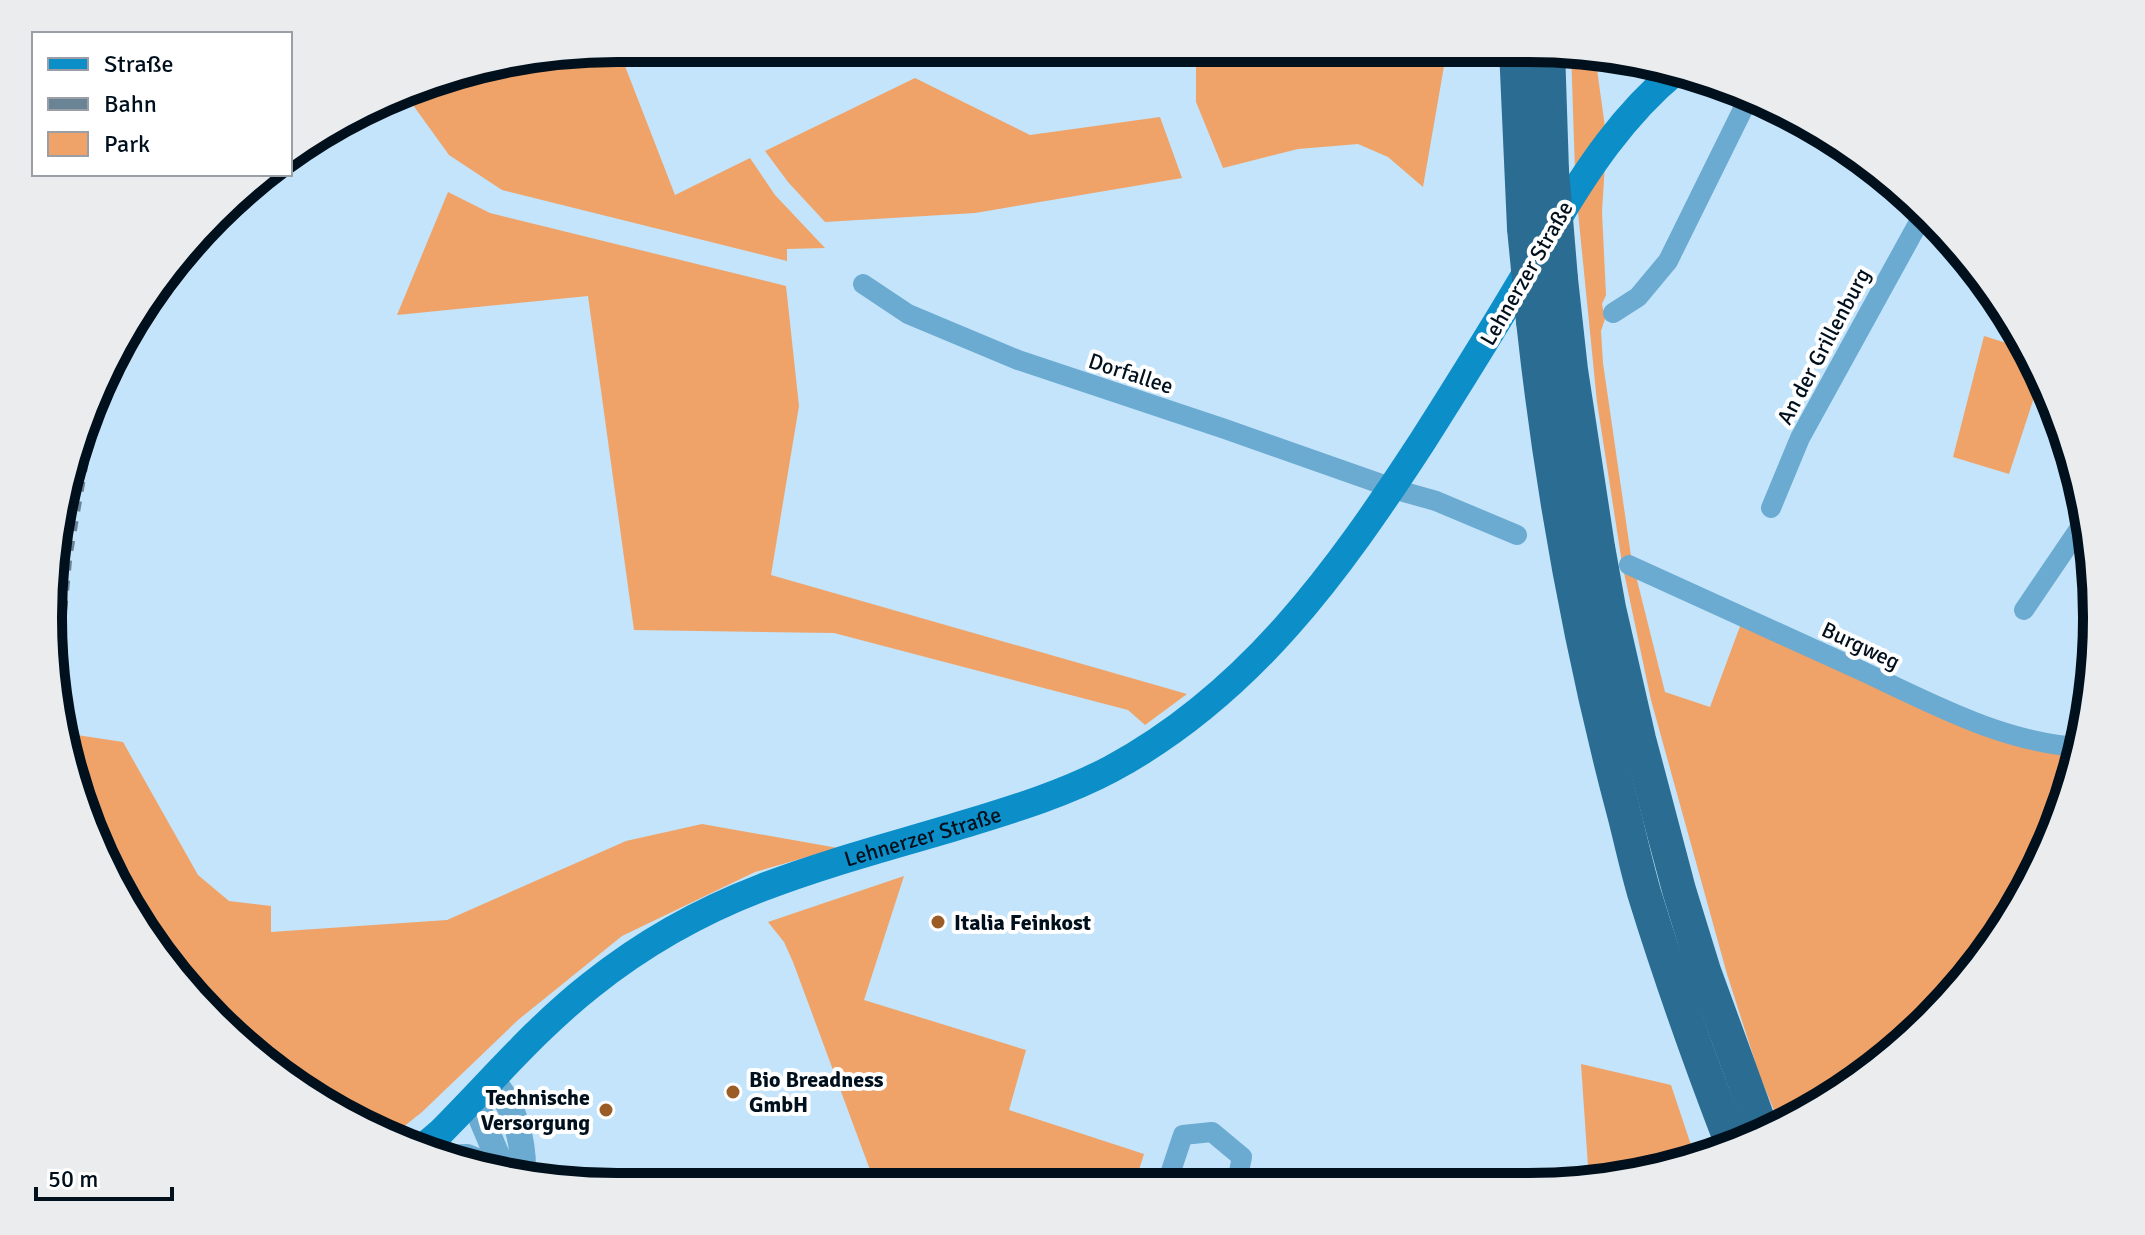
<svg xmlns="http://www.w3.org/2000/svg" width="2145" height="1235" font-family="Signika,sans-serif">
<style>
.green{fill:#efa369}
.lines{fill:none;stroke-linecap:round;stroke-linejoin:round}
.minor{stroke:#6baad1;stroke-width:20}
.tertiary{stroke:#6baad1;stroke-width:26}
.secondary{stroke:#0c8ec8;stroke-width:28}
.trunk{stroke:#2b6c92;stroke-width:34}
.rail{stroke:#6a8395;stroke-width:5;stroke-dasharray:10 10;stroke-linecap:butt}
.trunk-bridge{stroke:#2b6c92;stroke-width:34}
.poi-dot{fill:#9c5c25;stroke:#fff;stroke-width:3}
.labels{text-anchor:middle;stroke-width:8;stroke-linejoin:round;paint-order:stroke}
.street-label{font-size:22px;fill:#00101d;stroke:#fff}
.poi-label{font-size:22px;font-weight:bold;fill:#00101d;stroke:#fff;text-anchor:start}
.rim{fill:none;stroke:#00101d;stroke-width:10}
</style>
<rect width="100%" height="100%" fill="#c3e4fa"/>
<g class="green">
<path d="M618 48 675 195 750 158 775 195 825 248 787 249V261L502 190 449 155 405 94 435 78Z"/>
<path d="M1199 49H1447L1423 187 1388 157 1358 144 1298 149 1223 168 1196 102V59Z"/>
<path d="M1571 50 1595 55 1605 127 1575 172Z"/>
<path d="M915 78 1030 135 1160 117 1182 178 975 213 825 222 788 182 765 151Z"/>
<path d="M1605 163 1602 212 1606 295 1602 304 1605 319 1601 331 1603 363 1631 556 1665 692 1710 707 1742 621 1945 714 2079 752 2054 835 2001 934 1930 1021 1813 1110 1780 1125 1759 1074 1727 974 1651 700 1622 563 1597 402 1577 202Z"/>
<path d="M448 192 490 213 786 286 799 406 771 575 1187 694 1145 725 1128 710 834 633 634 630 588 296 397 315Z"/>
<path d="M1984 336 2026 349 2041 376 2009 474 1953 457Z"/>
<path d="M77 735 123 742 198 875 229 901 271 906V932L447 920 626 841 702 824 838 848 755 872 622 936 518 1020 422 1112 392 1136 301 1091 189 993 91 835 74 760Z"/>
<path d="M904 876 864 1000 1026 1050 1009 1110 1144 1154 1134 1186H876L793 962 784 942 768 922Z"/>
<path d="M1581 1064 1671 1085 1696 1160 1589 1181Z"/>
</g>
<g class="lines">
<g class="minor">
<path d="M863 284 908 314 1018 360 1225 429 1404 492 1436 501 1517 535"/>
<path d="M1613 313 1638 297 1668 261 1749 97"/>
<path d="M1771 508 1800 438 1925 211"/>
<path d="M1629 565C1707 600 1784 636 1862 671 1931 703 2003 743 2081 747"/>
<path d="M2024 610 2079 529 2087 513"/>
<path d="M1166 1186 1183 1135 1212 1132 1242 1157 1237 1181 1234 1186"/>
</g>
<g class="tertiary">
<path d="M492 1081C515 1105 524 1142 523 1174"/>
<path d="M476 1097 482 1120 503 1170"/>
<path d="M441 1158 467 1157 499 1170"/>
</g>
<g class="secondary">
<path d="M1553 227C1587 169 1624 114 1676 71"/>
<path id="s1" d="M420 1150 441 1132C490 1083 536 1028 591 985 641 945 701 911 761 888 828 862 899 844 968 823 1017 808 1066 793 1111 769 1250 694 1338 571 1422 442 1460 382 1497 323 1532 263"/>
</g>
<g class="trunk">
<path d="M1516 49 1524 228"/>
<path d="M1548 49 1552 171"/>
<path d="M1561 279 1571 370 1598 547 1609 608 1639 739 1679 890 1704 971 1763 1133"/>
<path d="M1533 321C1551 487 1581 652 1624 814 1631 841 1637 869 1645 896 1671 980 1701 1064 1733 1147"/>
</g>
<path class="rail" d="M57 690 70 556 96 406"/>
<g class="trunk-bridge">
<path d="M1552 171 1561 279"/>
<path d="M1524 228 1533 321"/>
</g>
</g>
<g class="poi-dot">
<circle cx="938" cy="922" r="8"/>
<circle cx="733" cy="1092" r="8"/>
<circle cx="606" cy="1110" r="8"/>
</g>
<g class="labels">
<g class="street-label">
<text transform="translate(1526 273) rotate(-60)" y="8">Lehnerzer Straße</text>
<text transform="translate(1823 346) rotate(-62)" y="8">An der Grillenburg</text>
<text transform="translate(1131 373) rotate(18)" y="8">Dorfallee</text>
<text transform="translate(1861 645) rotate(25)" y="8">Burgweg</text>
<text dy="8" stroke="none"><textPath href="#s1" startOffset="604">Lehnerzer Straße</textPath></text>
</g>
<g class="poi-label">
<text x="954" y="930">Italia Feinkost</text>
<text x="749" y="1087">Bio Breadness<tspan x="749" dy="25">GmbH</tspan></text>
<text x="590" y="1105" text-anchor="end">Technische<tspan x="590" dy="25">Versorgung</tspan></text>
</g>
</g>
<path d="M0 0H2145V1235H0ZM617 62H1528A555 555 0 0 1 2083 617V618A555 555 0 0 1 1528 1173H617A555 555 0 0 1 62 618V617A555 555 0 0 1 617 62Z" fill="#ebeced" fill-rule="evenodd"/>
<path class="rim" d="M617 62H1528A555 555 0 0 1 2083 617V618A555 555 0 0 1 1528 1173H617A555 555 0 0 1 62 618V617A555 555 0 0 1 617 62Z"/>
<rect x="32" y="32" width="260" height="144" fill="#ffffff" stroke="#999fa5" stroke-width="2"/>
<rect x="48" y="58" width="40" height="12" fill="#0c8ec8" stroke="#999fa5" stroke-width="2"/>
<text x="104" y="72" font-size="24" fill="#00101d">Straße</text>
<rect x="48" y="98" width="40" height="12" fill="#6a8395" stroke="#999fa5" stroke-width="2"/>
<text x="104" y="112" font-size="24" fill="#00101d">Bahn</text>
<rect x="48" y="132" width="40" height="24" fill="#efa369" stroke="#999fa5" stroke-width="2"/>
<text x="104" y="152" font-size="24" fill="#00101d">Park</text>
<path d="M36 1187v12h136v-12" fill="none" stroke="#00101d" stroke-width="4"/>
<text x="48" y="1187" font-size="24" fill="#00101d" stroke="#ffffff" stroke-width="6" paint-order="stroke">50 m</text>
</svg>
